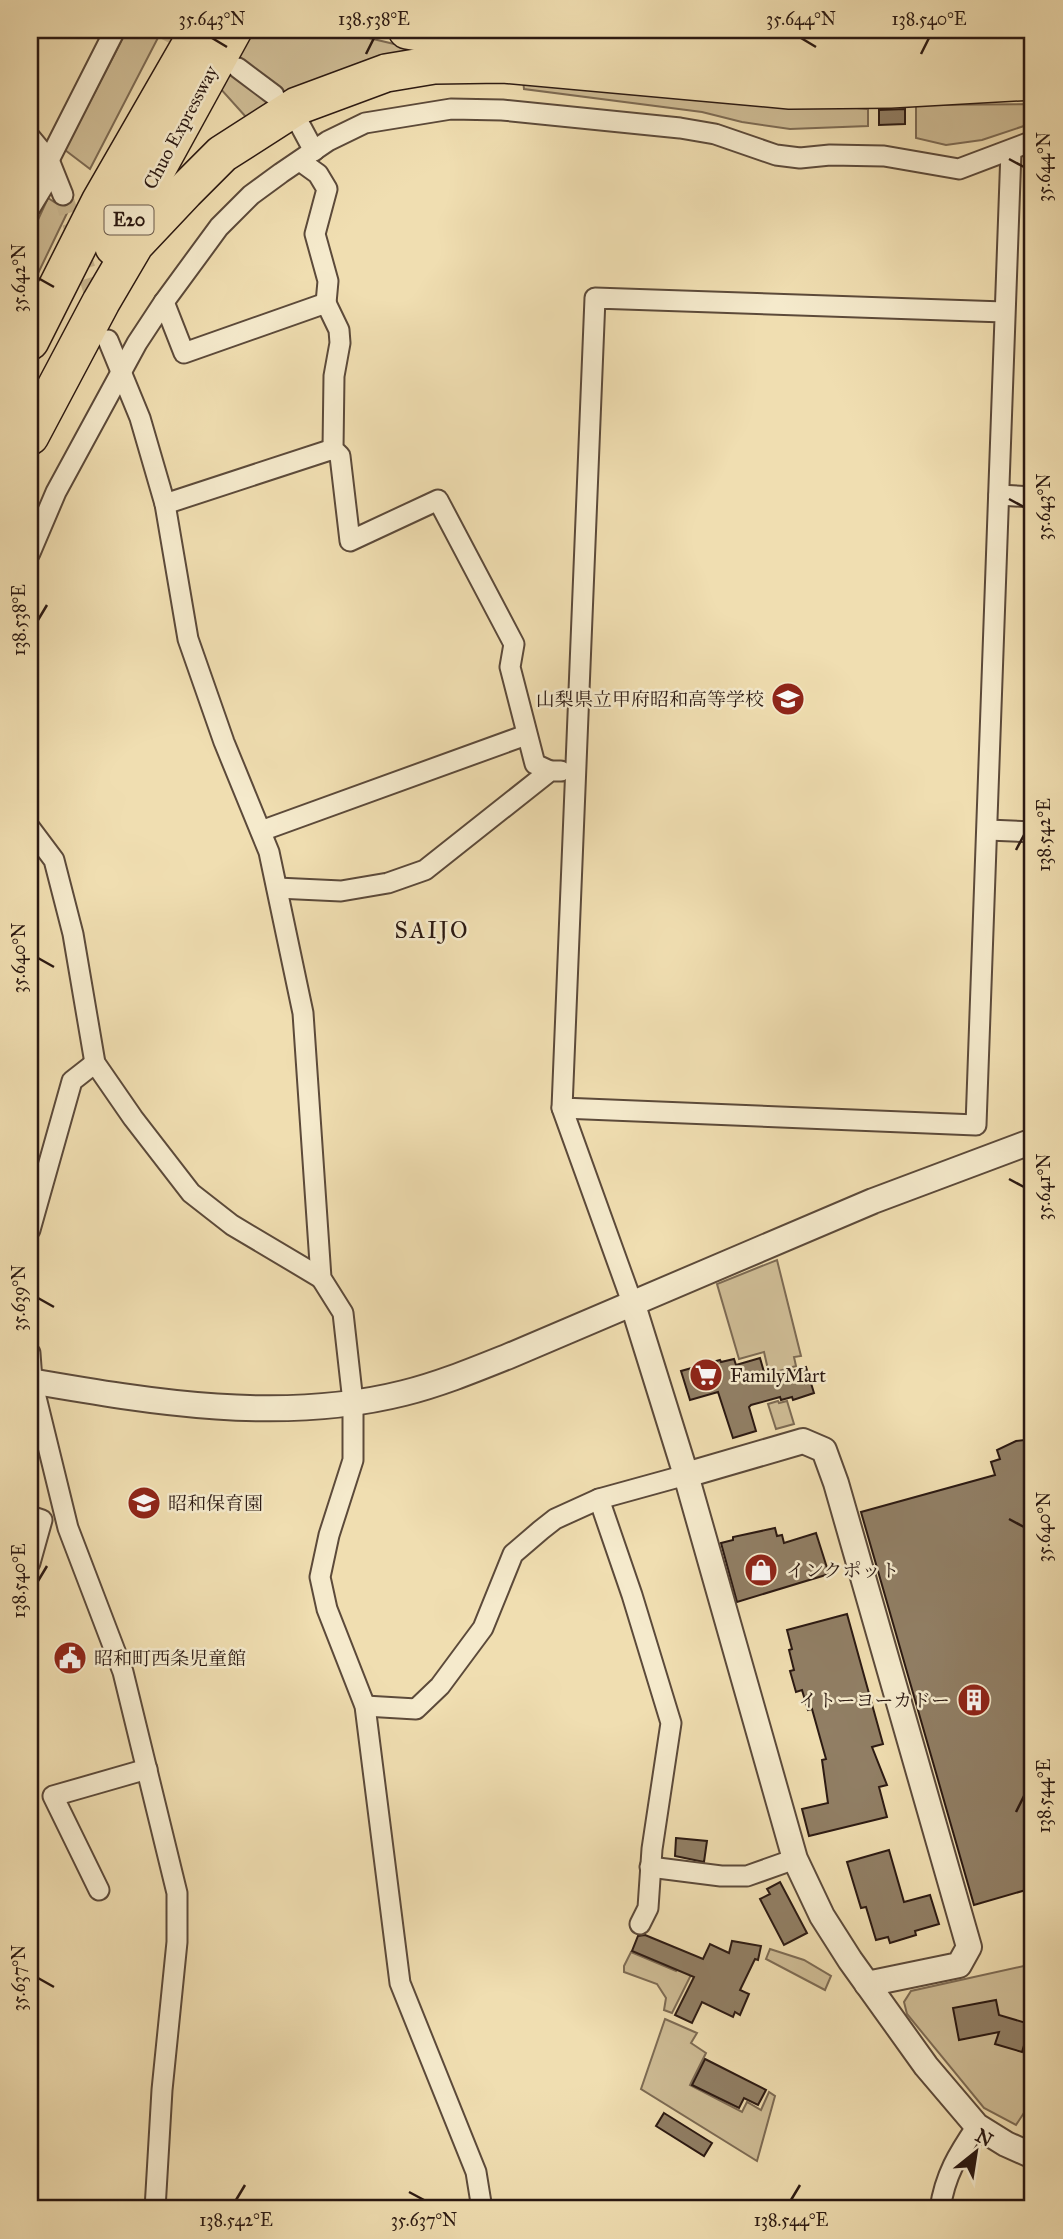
<svg xmlns="http://www.w3.org/2000/svg" width="1063" height="2239" font-family="'IM FELL Great Primer','Noto Serif JP',serif">
<style>
.green{fill:#cfbd96;stroke:#7d6b54;stroke-width:2}
.building{fill:#917f65;stroke:#2b1912;stroke-width:2}
.lines{fill:none;stroke-linecap:round;stroke-linejoin:round}
.minor-tunnel{stroke:#c9b791;stroke-width:19;stroke-dasharray:19 10;stroke-linecap:butt}
.minor-casing{stroke:#5c4a3a;stroke-width:23}
.tertiary-casing{stroke:#5c4a3a;stroke-width:28}
.motorway-casing{stroke:#2b1912;stroke-width:40}
.minor{stroke:#f5eacc;stroke-width:19}
.tertiary{stroke:#f5eacc;stroke-width:24}
.motorway{stroke:#f0deb1;stroke-width:37}
.ticks{fill:none;stroke:#2b1912;stroke-width:2.5}
.labels{text-anchor:middle;stroke-width:5;stroke-linejoin:round;paint-order:stroke}
.shield{fill:#f5eacc;stroke:#68584a;stroke-width:2}
.shield-label{font-size:18px;font-weight:bold;fill:#2b1912}
.street-label{font-size:19px;fill:#2b1912;stroke:#f5eacc}
.poi-label{font-size:19px;fill:#2b1912;stroke:#f5eacc;text-anchor:start}
.quarter-label{font-size:23px;letter-spacing:2px;fill:#2b1912;stroke:#f5eacc}
.neatline{fill:none;stroke:#2b1912;stroke-width:2.5}
.ticks-label{font-size:18px;text-anchor:middle;fill:#2b1912}
</style>
<rect width="100%" height="100%" fill="#f0deb1"/>
<filter id="stains"><feTurbulence type="fractalNoise" baseFrequency=".00286" numOctaves="4"/><feColorMatrix values="0 0 0 0 .2 0 0 0 0 .09 0 0 0 0 .02 0 0 0 .5 -.17"/></filter>
<radialGradient id="worn" r=".72"><stop offset=".6" stop-color="#630" stop-opacity="0"/><stop offset="1" stop-color="#630" stop-opacity=".3"/></radialGradient>
<g class="green">
<path d="M127 30H162L90 169 65 150Z"/>
<path d="M252 30H335L411 48 417 56 246 117 218 86Z"/>
<path d="M523 79 868 109V126L790 129 742 122 702 112 524 89Z"/>
<path d="M1033 104V123L982 140 946 145 916 138V105Z"/>
<path d="M48 198 68 211 30 290V237Z"/>
<path d="M777 1260 801 1356 794 1357 796 1366 769 1374 764 1352 739 1359 717 1284Z"/>
<path d="M778 1401 779 1403 787 1401 794 1424 776 1429 768 1404Z"/>
<path d="M770 1949 804 1960 831 1976 825 1990 766 1959Z"/>
<path d="M631 1952 676 1971 682 1960 695 1967 672 2013 664 2010 666 1998 657 1984 624 1972V1966Z"/>
<path d="M1033 1964V2099L1016 2125 984 2108 907 2014 904 2002 911 1991Z"/>
<path d="M665 2019 697 2033 691 2043 706 2053 690 2085 742 2112 747 2102 761 2110 769 2092 775 2096 757 2161 641 2089Z"/>
</g>
<g class="building">
<path d="M905 109V124L879 125V110Z"/>
<path d="M760 1358 766 1379 806 1367 814 1393 793 1400 792 1397 781 1400 780 1397 751 1405 749 1407 756 1431 733 1438 718 1392 690 1400 681 1371 720 1360 721 1362 734 1359 736 1365Z"/>
<path d="M1033 1439V1888L974 1905 861 1512 995 1475 991 1462 1000 1459 997 1450 1016 1441Z"/>
<path d="M775 1528 777 1536 782 1535 784 1543 816 1533 829 1574 737 1602 721 1543 733 1540V1537Z"/>
<path d="M847 1614 883 1744 872 1747 887 1785 879 1787 887 1817 809 1836 802 1809 828 1803 822 1760 826 1759 812 1709 808 1710 802 1690 796 1692 790 1671 794 1670 789 1650 792 1649 787 1630Z"/>
<path d="M676 1838 707 1841 704 1862 675 1856Z"/>
<path d="M889 1850 904 1902 930 1895 939 1924 915 1931 916 1935 890 1943 888 1937 876 1940 866 1907 861 1908 847 1862Z"/>
<path d="M780 1882 807 1933 784 1945 760 1899 770 1894 767 1889Z"/>
<path d="M645 1935 703 1959 710 1944 729 1953 732 1941 761 1946 758 1960 755 1959 740 1990 749 1994 740 2015 735 2012 733 2017 702 2002 692 2023 675 2015 694 1977 632 1951 638 1936Z"/>
<path d="M996 2000 999 2015 1033 2025 1030 2026 1022 2052 995 2044 999 2032 959 2040 953 2008Z"/>
<path d="M705 2059 766 2090 758 2105 744 2098 739 2108 692 2085Z"/>
<path d="M664 2113 712 2143 704 2156 656 2126Z"/>
</g>
<g class="lines">
<g class="minor-tunnel">
<path d="M165 30 198 47"/>
<path d="M63 195 98 308"/>
</g>
<defs>
<g id="minor">
<path d="M238 68 274 95"/>
<path d="M300 125 314 151"/>
<path d="M30 137 49 160 63 195"/>
<path d="M300 161 318 174 327 189 315 234 328 281 326 303"/>
<path d="M30 208 44 185 49 160 115 30"/>
<path d="M164 302 184 353 326 303 339 330 340 343 334 376 333 449 340 456 350 541 438 500 514 644 510 667 535 764 550 771"/>
<path d="M1004 312 595 298 562 1108 976 1125 1011 151"/>
<path d="M108 340 140 418 165 504 188 639 224 742 269 852 303 1013 321 1278 343 1313 353 1402V1460L329 1535 320 1577 327 1609 365 1706 400 1983 476 2172 482 2209"/>
<path d="M999 495 1033 497"/>
<path d="M165 504 333 449"/>
<path d="M30 553 56 492 137 343 164 302 219 227 251 195 281 173 328 141 365 123 451 109 502 110 680 128 715 134 776 155 800 158 830 155 884 156 959 169 1033 141"/>
<path d="M30 828 54 860 73 934 95 1063 133 1118 191 1193 232 1225 321 1278"/>
<path d="M988 830 1033 832"/>
<path d="M261 831 526 735"/>
<path d="M277 888 341 891 388 883 425 870 550 771H561"/>
<path d="M562 1108 633 1305"/>
<path d="M30 1230 72 1081 95 1063"/>
<path d="M30 1353 32 1381 68 1528 123 1672 177 1893V1942L162 2090 155 2209"/>
<path d="M599 1499 632 1595 671 1723 652 1849 648 1908 640 1924"/>
<path d="M30 1516 42 1520 30 1563"/>
<path d="M365 1706 416 1709 440 1686 483 1628 513 1554 541 1530 555 1519 599 1499 686 1475"/>
<path d="M650 1867 721 1876H747L795 1859"/>
<path d="M99 1890 53 1796 147 1769"/>
<path d="M940 2209C945 2175 958 2154 977 2126"/>
</g>
<g id="tertiary">
<path d="M633 1305 686 1475 795 1859 822 1916 850 1960 926 2066 977 2126 1006 2144 1033 2156"/>
<path d="M30 1381C152 1402 281 1424 404 1393 440 1384 474 1370 509 1356L873 1201 1033 1141"/>
<path d="M686 1475 803 1441 824 1450 836 1483 969 1947 959 1965 867 1984"/>
</g>
<g id="motorway">
<path d="M407 30 508 47"/>
<path d="M498 30C628 53 758 59 890 55 938 54 986 54 1033 49"/>
<path d="M114 247 233 30"/>
<path d="M30 341 100 202 199 30"/>
<path d="M30 436 101 302 135 244 185 191 222 154 297 106 386 73 434 65 503 64 790 90 890 89 1033 81"/>
</g>
</defs>
<use href="#minor" class="minor-casing"/>
<use href="#tertiary" class="tertiary-casing"/>
<use href="#motorway" class="motorway-casing"/>
<use href="#minor" class="minor"/>
<use href="#tertiary" class="tertiary"/>
<use href="#motorway" class="motorway"/>
</g>
<path class="ticks" d="M212 38 227 47M801 38 816 47M366 54 374 38M921 54 929 38M1009 159 1024 167M38 278 54 287M1009 499 1024 507M38 620 47 605M1016 850 1024 835M38 958 54 967M1009 1179 1024 1187M38 1298 54 1307M1009 1519 1024 1527M38 1581 47 1566M1016 1812 1024 1796M38 1978 54 1987M409 2192 424 2200M236 2200 245 2185M791 2200 800 2185"/>
<defs>
<symbol id="school-disc" viewBox="-11 -11 22 22"><circle r="9.5" fill="#8f2418" stroke="#f5eacc"/><path d="M0-5L7-2L0 1L-7-2ZM-4 1L0 2.5L4 1V4Q0 6-4 4Z" fill="#fff"/></symbol>
<symbol id="supermarket-disc" viewBox="-11 -11 22 22"><circle r="9.5" fill="#8f2418" stroke="#f5eacc"/><path d="M-6-5.5h2.5l.6 2H6L4.5 2H-2.5L-4.4-4H-6ZM-1.5 3.2a1.3 1.3 0 1 0 .1 0ZM3 3.2a1.3 1.3 0 1 0 .1 0Z" fill="#fff"/></symbol>
<symbol id="shop-disc" viewBox="-11 -11 22 22"><circle r="9.5" fill="#8f2418" stroke="#f5eacc"/><path d="M-5-2.5h2.3a2.7 3.5 0 0 1 5.4 0H5L5.5 6h-11ZM-1.5-2.5h3a1.5 2.3 0 0 0-3 0Z" fill="#fff"/></symbol>
<symbol id="civic-disc" viewBox="-11 -11 22 22"><circle r="9.5" fill="#8f2418" stroke="#f5eacc"/><path d="M-.6-6.5H3V-4.5H.6V-3L4-1V1h2V6H-6V1h2V-1L-.6-3ZM-1.2 2.5V6h2.4V2.5Z" fill="#fff"/></symbol>
<symbol id="building-disc" viewBox="-11 -11 22 22"><circle r="9.5" fill="#8f2418" stroke="#f5eacc"/><path d="M-4-6H4V6H1V3H-1V6H-4ZM-2.5-4.3h1.7v1.8h-1.7ZM.8-4.3h1.7v1.8H.8ZM-2.5-1h1.7V.8h-1.7ZM.8-1h1.7V.8H.8Z" fill="#fff"/></symbol>
</defs>
<g fill-rule="evenodd">
<use href="#school-disc" x="769" y="680" width="38" height="38"/>
<use href="#supermarket-disc" x="687" y="1356" width="38" height="38"/>
<use href="#school-disc" x="125" y="1484" width="38" height="38"/>
<use href="#shop-disc" x="742" y="1551" width="38" height="38"/>
<use href="#civic-disc" x="51" y="1639" width="38" height="38"/>
<use href="#building-disc" x="955" y="1681" width="38" height="38"/>
</g>
<g class="labels">
<rect class="shield" x="104.5" y="205.5" width="49" height="29" rx="5"/>
<g class="shield-label">
<text x="129" y="226">E20</text>
</g>
<g class="street-label">
<text transform="translate(180 127) rotate(-62)" y="7">Chuo Expressway</text>
</g>
<g class="poi-label">
<text x="764" y="706" text-anchor="end">山梨県立甲府昭和高等学校</text>
<text x="730" y="1382">FamilyMart</text>
<text x="168" y="1510">昭和保育園</text>
<text x="786" y="1577">インクポット</text>
<text x="94" y="1665">昭和町西条児童館</text>
<text x="950" y="1707" text-anchor="end">イトーヨーカドー</text>
</g>
<g class="quarter-label">
<text x="432" y="938">SAIJO</text>
</g>
</g>
<rect width="1063" height="2239" fill="none" stroke="#f0deb1" stroke-width="77"/>
<g transform="translate(976 2152) rotate(30)" stroke="#f5eacc" stroke-width="5" paint-order="stroke">
<path d="M0-5L12 26L0 18L-12 26Z" fill="#2b1912"/>
<text y="-10" font-size="19" font-weight="bold" text-anchor="middle" fill="#2b1912">N</text>
</g>
<rect x="38" y="38" width="986" height="2162" class="neatline"/>
<g class="ticks-label">
<text x="212" y="25">35.643°N</text>
<text x="374" y="25">138.538°E</text>
<text x="801" y="25">35.644°N</text>
<text x="929" y="25">138.540°E</text>
<text transform="translate(1044 167) rotate(-90)" y="6">35.644°N</text>
<text transform="translate(19 278) rotate(-90)" y="6">35.642°N</text>
<text transform="translate(1044 507) rotate(-90)" y="6">35.643°N</text>
<text transform="translate(19 620) rotate(-90)" y="6">138.538°E</text>
<text transform="translate(1044 835) rotate(-90)" y="6">138.542°E</text>
<text transform="translate(19 958) rotate(-90)" y="6">35.640°N</text>
<text transform="translate(1044 1187) rotate(-90)" y="6">35.641°N</text>
<text transform="translate(19 1298) rotate(-90)" y="6">35.639°N</text>
<text transform="translate(1044 1527) rotate(-90)" y="6">35.640°N</text>
<text transform="translate(19 1581) rotate(-90)" y="6">138.540°E</text>
<text transform="translate(1044 1796) rotate(-90)" y="6">138.544°E</text>
<text transform="translate(19 1978) rotate(-90)" y="6">35.637°N</text>
<text x="236" y="2226">138.542°E</text>
<text x="424" y="2226">35.637°N</text>
<text x="791" y="2226">138.544°E</text>
</g>
<rect width="100%" height="100%" filter="url(#stains)"/>
<rect width="100%" height="100%" fill="url(#worn)"/>
</svg>
